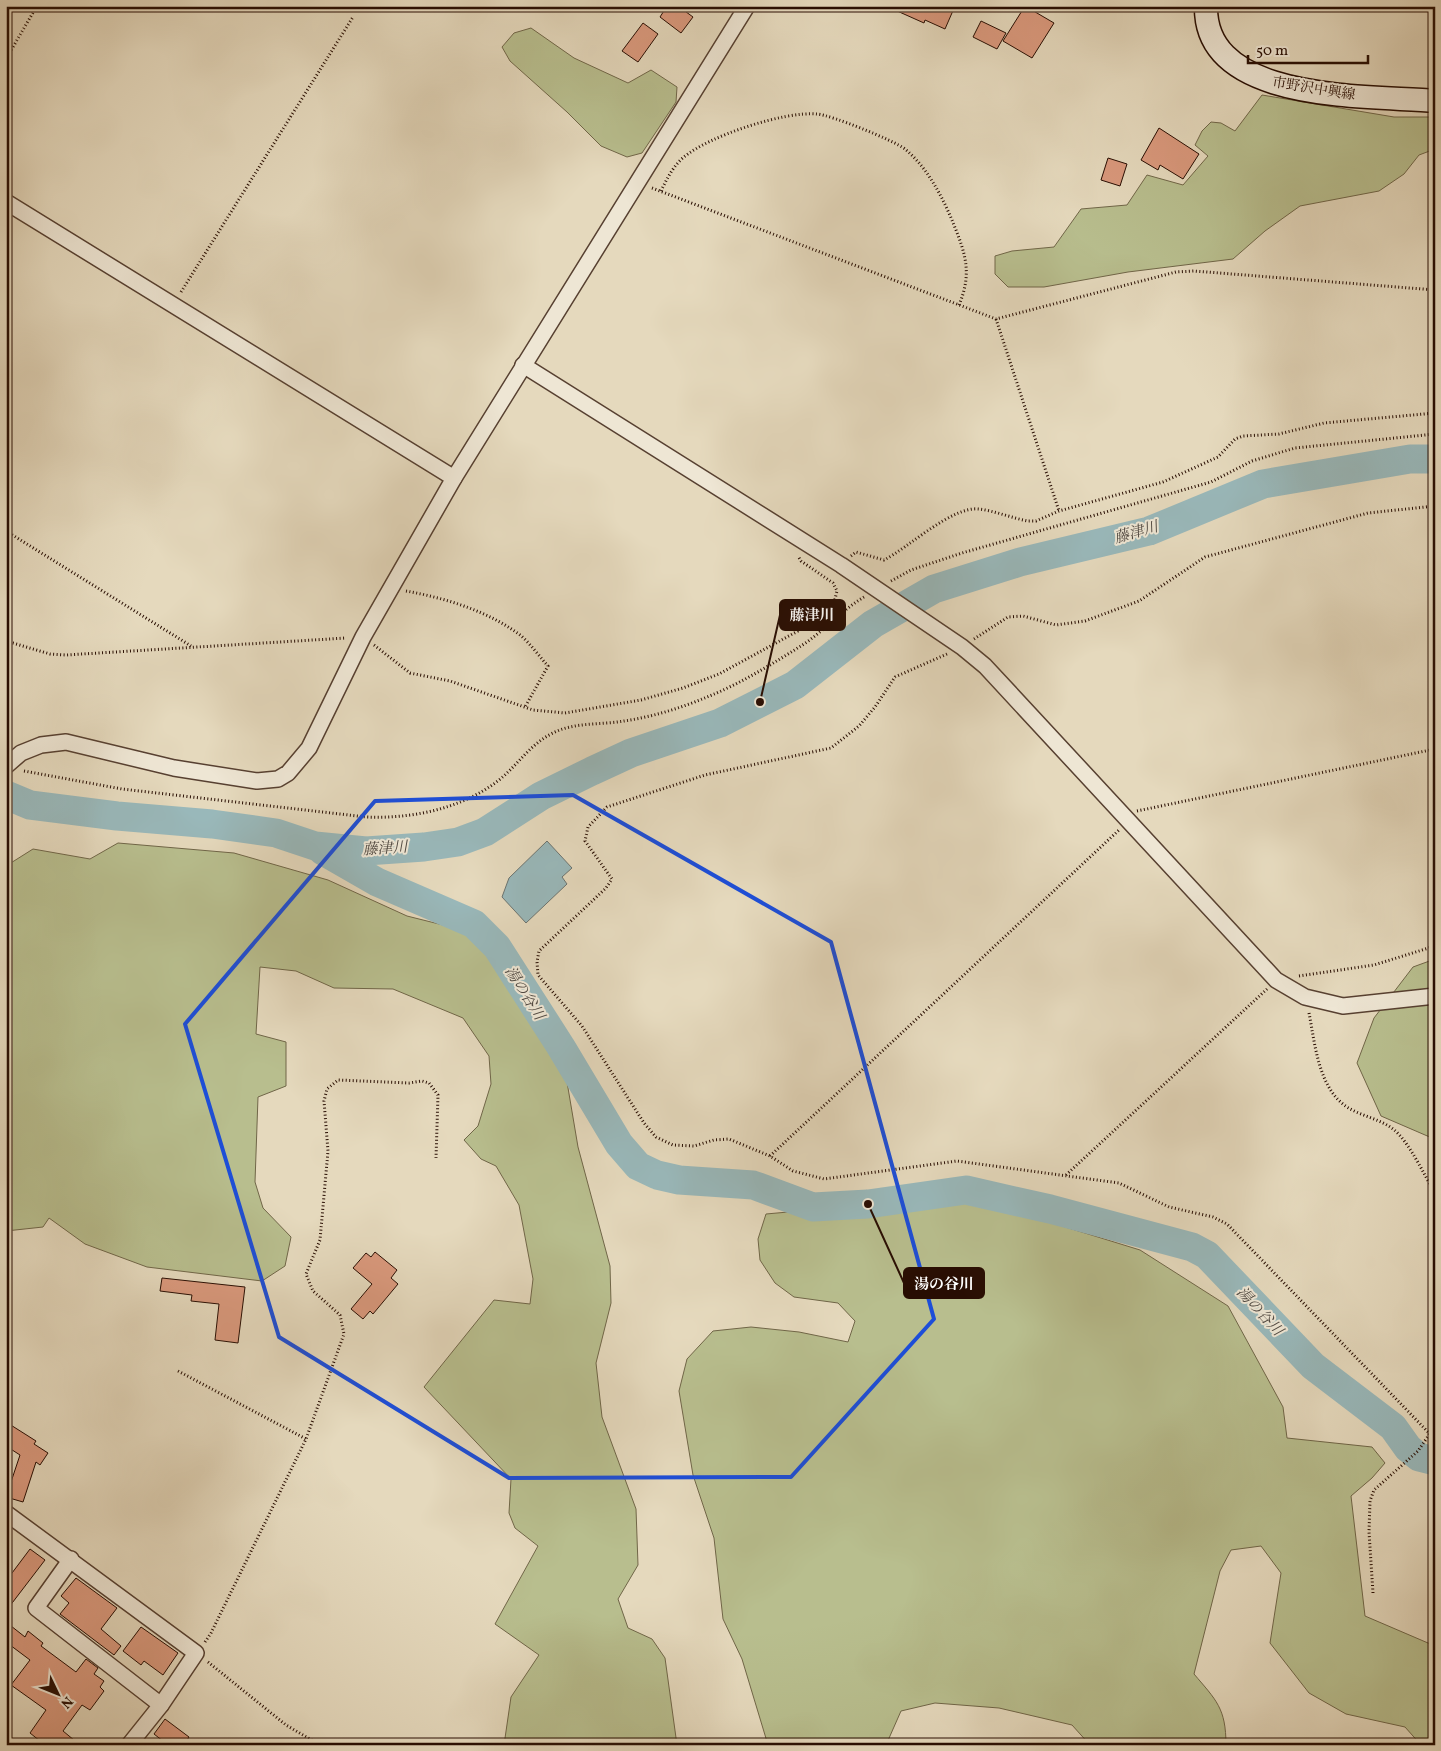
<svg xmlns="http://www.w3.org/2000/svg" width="1441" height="1751" font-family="Vollkorn,'Noto Serif JP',serif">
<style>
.green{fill:#b8be8e;stroke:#706648}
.water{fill:#99b8ba;stroke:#6c7470}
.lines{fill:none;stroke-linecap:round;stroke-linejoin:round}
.river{stroke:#99b8ba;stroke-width:29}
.building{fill:#da997d;stroke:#280d02}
.street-casing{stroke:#574031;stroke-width:18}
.secondary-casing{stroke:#280d02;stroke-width:25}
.path{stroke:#280d02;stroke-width:3;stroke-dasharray:1 2.5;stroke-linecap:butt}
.street{stroke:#eee6d4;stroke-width:15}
.secondary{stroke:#eee6d4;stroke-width:22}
.marked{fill:none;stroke:#1d4ed8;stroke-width:4;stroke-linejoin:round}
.labels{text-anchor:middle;stroke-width:4;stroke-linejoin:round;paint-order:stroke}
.street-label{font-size:14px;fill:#280d02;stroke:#eee6d4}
.water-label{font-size:15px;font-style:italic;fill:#504942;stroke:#eee6d4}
.leader{fill:none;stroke:#280d02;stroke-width:2}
.callout-dot{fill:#280d02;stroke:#eee6d4;stroke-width:2}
.callout{fill:#280d02;stroke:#280d02;stroke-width:2}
.callout-label{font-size:15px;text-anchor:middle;font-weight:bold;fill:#fff}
</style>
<rect width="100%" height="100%" fill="#e5d9bd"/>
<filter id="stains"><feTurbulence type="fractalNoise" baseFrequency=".004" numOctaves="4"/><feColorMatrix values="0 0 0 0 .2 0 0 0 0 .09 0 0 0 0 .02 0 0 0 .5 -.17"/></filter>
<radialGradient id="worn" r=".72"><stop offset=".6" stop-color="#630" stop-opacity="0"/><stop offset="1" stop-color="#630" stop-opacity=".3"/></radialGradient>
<g class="green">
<path d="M531 28 574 58 628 83 651 70 677 87 676 102 642 153 627 157 601 146 567 112 510 61 502 47 514 33Z"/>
<path d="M1262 95 1394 117H1435V149L1419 155 1404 174 1379 191 1300 206 1265 231 1233 259 1128 272 1044 287H1008L995 274V256L1012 251 1054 247 1081 209 1127 205 1147 175 1183 185 1208 156 1195 145 1202 131 1211 122 1221 123 1235 131Z"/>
<path d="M118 843 234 853 328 880 407 916 467 931 492 958 539 1024 567 1082 578 1147 610 1266 611 1303 596 1363 602 1417 636 1509 638 1565 618 1599 628 1628 652 1639 665 1658 677 1745H504L511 1697 539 1655 495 1624 538 1546 515 1528 509 1513 511 1479 424 1387 494 1300 530 1304 533 1279 519 1205 496 1166 481 1159 464 1140 478 1126 491 1084 489 1056 463 1018 393 989 334 988 296 971 260 967 256 1034 286 1042V1086L258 1097 255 1182 263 1208 291 1237 285 1266 262 1281 147 1267 85 1244 49 1218 43 1227 6 1231V866L33 849 90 859Z"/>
<path d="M1435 959V1144L1432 1138 1381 1116 1357 1063 1374 1018 1413 967Z"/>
<path d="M965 1196 1140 1250 1228 1306 1283 1407 1287 1438 1372 1447 1385 1463 1372 1478 1351 1496 1365 1616 1435 1646V1745H1421L1405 1727 1346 1714 1309 1693 1270 1643 1281 1573 1261 1546 1231 1550 1220 1571 1194 1674C1216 1700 1226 1708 1226 1745H1090L1072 1725 999 1708 935 1703 901 1711 886 1745H768L742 1659 723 1619 714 1538 693 1475 679 1391 687 1359 713 1331 751 1327 799 1332 848 1342 855 1321 838 1303 794 1297 775 1283 760 1260 758 1239 766 1214Z"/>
</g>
<path class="water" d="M547 841 572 868 562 877 567 884 526 923 502 897 509 878Z"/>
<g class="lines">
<g class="river">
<path d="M6 795 30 805 117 816 212 824 276 833 315 846 366 851 424 847 458 842 485 832 541 796 592 771 631 753 720 723 795 685 873 624 934 589 1020 562 1149 531 1263 484 1410 459H1435"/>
<path d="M323 851 377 882 474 924 497 947 561 1047 619 1144 638 1166 657 1175 679 1180 753 1185 813 1207 868 1204 966 1190 1050 1209 1192 1247 1207 1255 1313 1366 1393 1427 1408 1448 1419 1457 1435 1461"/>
</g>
</g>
<g class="building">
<path d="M667 6H678L693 17 681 33 660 17Z"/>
<path d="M886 6H955L945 29 925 20 924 23Z"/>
<path d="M1025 6 1054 23 1032 58 1003 41Z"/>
<path d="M981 21 1006 33 997 49 973 37Z"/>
<path d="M643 23 658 34 638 62 622 51Z"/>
<path d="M1159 128 1199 154 1183 179 1160 165 1158 170 1141 160Z"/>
<path d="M1108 158 1127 164 1120 186 1101 180Z"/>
<path d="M375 1252 397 1270 391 1278 398 1284 373 1314 370 1311 363 1319 351 1309 372 1284 353 1268 366 1253 371 1257Z"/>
<path d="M162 1278 245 1287 238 1343 215 1340 219 1304 191 1301 192 1295 160 1291Z"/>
<path d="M6 1422 36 1441 34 1444 48 1453 40 1465 36 1462 23 1502 6 1497 20 1455 6 1446Z"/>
<path d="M30 1549 45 1560 6 1611V1581Z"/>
<path d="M76 1578 117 1608 101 1629 121 1646 114 1655 60 1614 69 1603 61 1596Z"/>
<path d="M6 1622 25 1637 28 1631 43 1643 41 1646 76 1672 86 1659 98 1668 94 1674 104 1681 100 1687 104 1691 90 1710 82 1705 63 1731 80 1745H45L30 1733 46 1710 11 1685 30 1660 6 1642Z"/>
<path d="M141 1627 178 1653 163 1675 144 1661 141 1665 123 1651Z"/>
<path d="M165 1719 189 1737 184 1745H168L154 1734Z"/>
</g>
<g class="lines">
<defs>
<g id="street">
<path d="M6 202 454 478"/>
<path d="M523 365 841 565 962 647 985 666 1276 980 1305 997 1343 1006 1435 996"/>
<path d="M6 766 21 753 41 745 66 742 174 768 257 781 278 779 288 773 309 748 363 637 454 478 747 6"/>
<path d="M6 1513 196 1653 161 1705 129 1745"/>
<path d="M71 1559 36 1608 161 1705"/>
</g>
<path id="secondary" d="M1206 6C1204 104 1369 95 1435 101"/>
</defs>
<use href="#street" class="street-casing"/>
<use href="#secondary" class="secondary-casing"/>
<g class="path">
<path d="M6 59 34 11"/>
<path d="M652 188 996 319 1176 272 1194 271 1435 290"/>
<path d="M661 191C667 179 673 166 684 157 709 136 784 111 817 114 831 115 893 140 905 149 928 168 943 198 954 225 966 255 972 274 959 305"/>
<path d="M181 292 353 17"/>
<path d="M996 319 1059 511"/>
<path d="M6 531 191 646"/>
<path d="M851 556 856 552 884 560C908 548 952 506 979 509 995 511 1012 518 1028 521H1036L1059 511 1163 482 1218 457 1235 439 1243 436 1279 434 1324 423 1435 413"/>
<path d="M891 581 911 570 962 553 1211 482 1252 461 1295 448 1435 434"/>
<path d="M406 591C445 598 488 611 520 635 530 643 539 656 548 666L525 707"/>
<path d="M974 639 1008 617 1023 616 1056 625 1085 621 1139 601 1205 557 1368 513 1435 506"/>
<path d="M6 641 50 654 66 655 346 638"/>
<path d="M374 645 410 673 450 681 533 710 565 713 641 700 683 688 719 674 798 631 835 599 837 591 833 583 801 561 798 556"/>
<path d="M947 654 895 677 875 707 859 726 831 748 705 775 607 807 588 827 585 841 612 879 606 888 539 951 537 962 538 975 582 1026 644 1123 656 1137 673 1145 694 1146 714 1140 729 1139 770 1156 793 1171 824 1179 957 1161 1119 1183 1169 1207 1213 1217 1227 1224 1430 1434"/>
<path d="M24 771 122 789 366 817C411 819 462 809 499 780 518 765 530 744 553 733 574 722 601 725 624 721 652 717 681 708 707 697 740 684 774 663 804 644 825 630 842 610 864 597"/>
<path d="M1137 811 1435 749"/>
<path d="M1299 976 1374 965 1435 946"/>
<path d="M1309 1013C1315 1043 1318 1088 1347 1107 1361 1116 1380 1119 1393 1129 1409 1141 1424 1175 1435 1193"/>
<path d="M770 1156 1119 830"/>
<path d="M1066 1175 1267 989"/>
<path d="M178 1371 306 1439"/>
<path d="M1373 1593 1369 1532 1370 1501 1374 1490 1418 1451 1435 1426"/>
<path d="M205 1642 211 1633 306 1439 344 1334 340 1315 313 1291 306 1274 320 1240 328 1151 324 1101 327 1089 338 1080 409 1083 422 1081 429 1083 438 1095 436 1158"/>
<path d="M208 1662 286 1725 320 1745"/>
</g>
<use href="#street" class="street"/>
<use href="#secondary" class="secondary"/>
</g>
<path class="marked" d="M573 795 831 942 934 1319 791 1477 509 1478 279 1337 185 1024 375 801Z"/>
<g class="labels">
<g class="street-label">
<text transform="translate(1314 88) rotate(9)" y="5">市野沢中興線</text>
</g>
<g class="water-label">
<text transform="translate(1136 532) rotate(-16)" y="5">藤津川</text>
<text transform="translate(385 848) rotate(-4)" y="5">藤津川</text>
<text transform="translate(525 993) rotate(58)" y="5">湯の谷川</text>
<text transform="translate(1260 1311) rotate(47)" y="5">湯の谷川</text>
</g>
</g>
<path class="leader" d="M760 702L780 615M868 1204L904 1283"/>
<g class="callout-dot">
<circle cx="760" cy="702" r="5"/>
<circle cx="868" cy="1204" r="5"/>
</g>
<g class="callout">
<rect x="780" y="600" width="65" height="30" rx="5"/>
<rect x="904" y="1268" width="80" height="30" rx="5"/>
</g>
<g class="callout-label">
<text x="812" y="620">藤津川</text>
<text x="944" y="1289">湯の谷川</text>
</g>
<rect width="1441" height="1751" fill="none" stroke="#e5d9bd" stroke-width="25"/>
<rect x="8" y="8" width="1426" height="1736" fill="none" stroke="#280d02" stroke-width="2.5"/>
<rect x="12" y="12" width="1416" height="1726" fill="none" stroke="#280d02"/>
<g transform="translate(58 1694) rotate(133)" stroke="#eee6d4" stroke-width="4" paint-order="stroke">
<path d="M0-4L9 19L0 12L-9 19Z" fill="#280d02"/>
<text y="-8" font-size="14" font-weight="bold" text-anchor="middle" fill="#280d02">N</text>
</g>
<path d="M1248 55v8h120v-8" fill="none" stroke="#280d02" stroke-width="2.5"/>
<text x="1256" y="55" font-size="15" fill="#280d02" stroke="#eee6d4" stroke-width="4" paint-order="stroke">50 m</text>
<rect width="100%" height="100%" filter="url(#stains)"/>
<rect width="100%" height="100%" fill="url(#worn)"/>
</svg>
